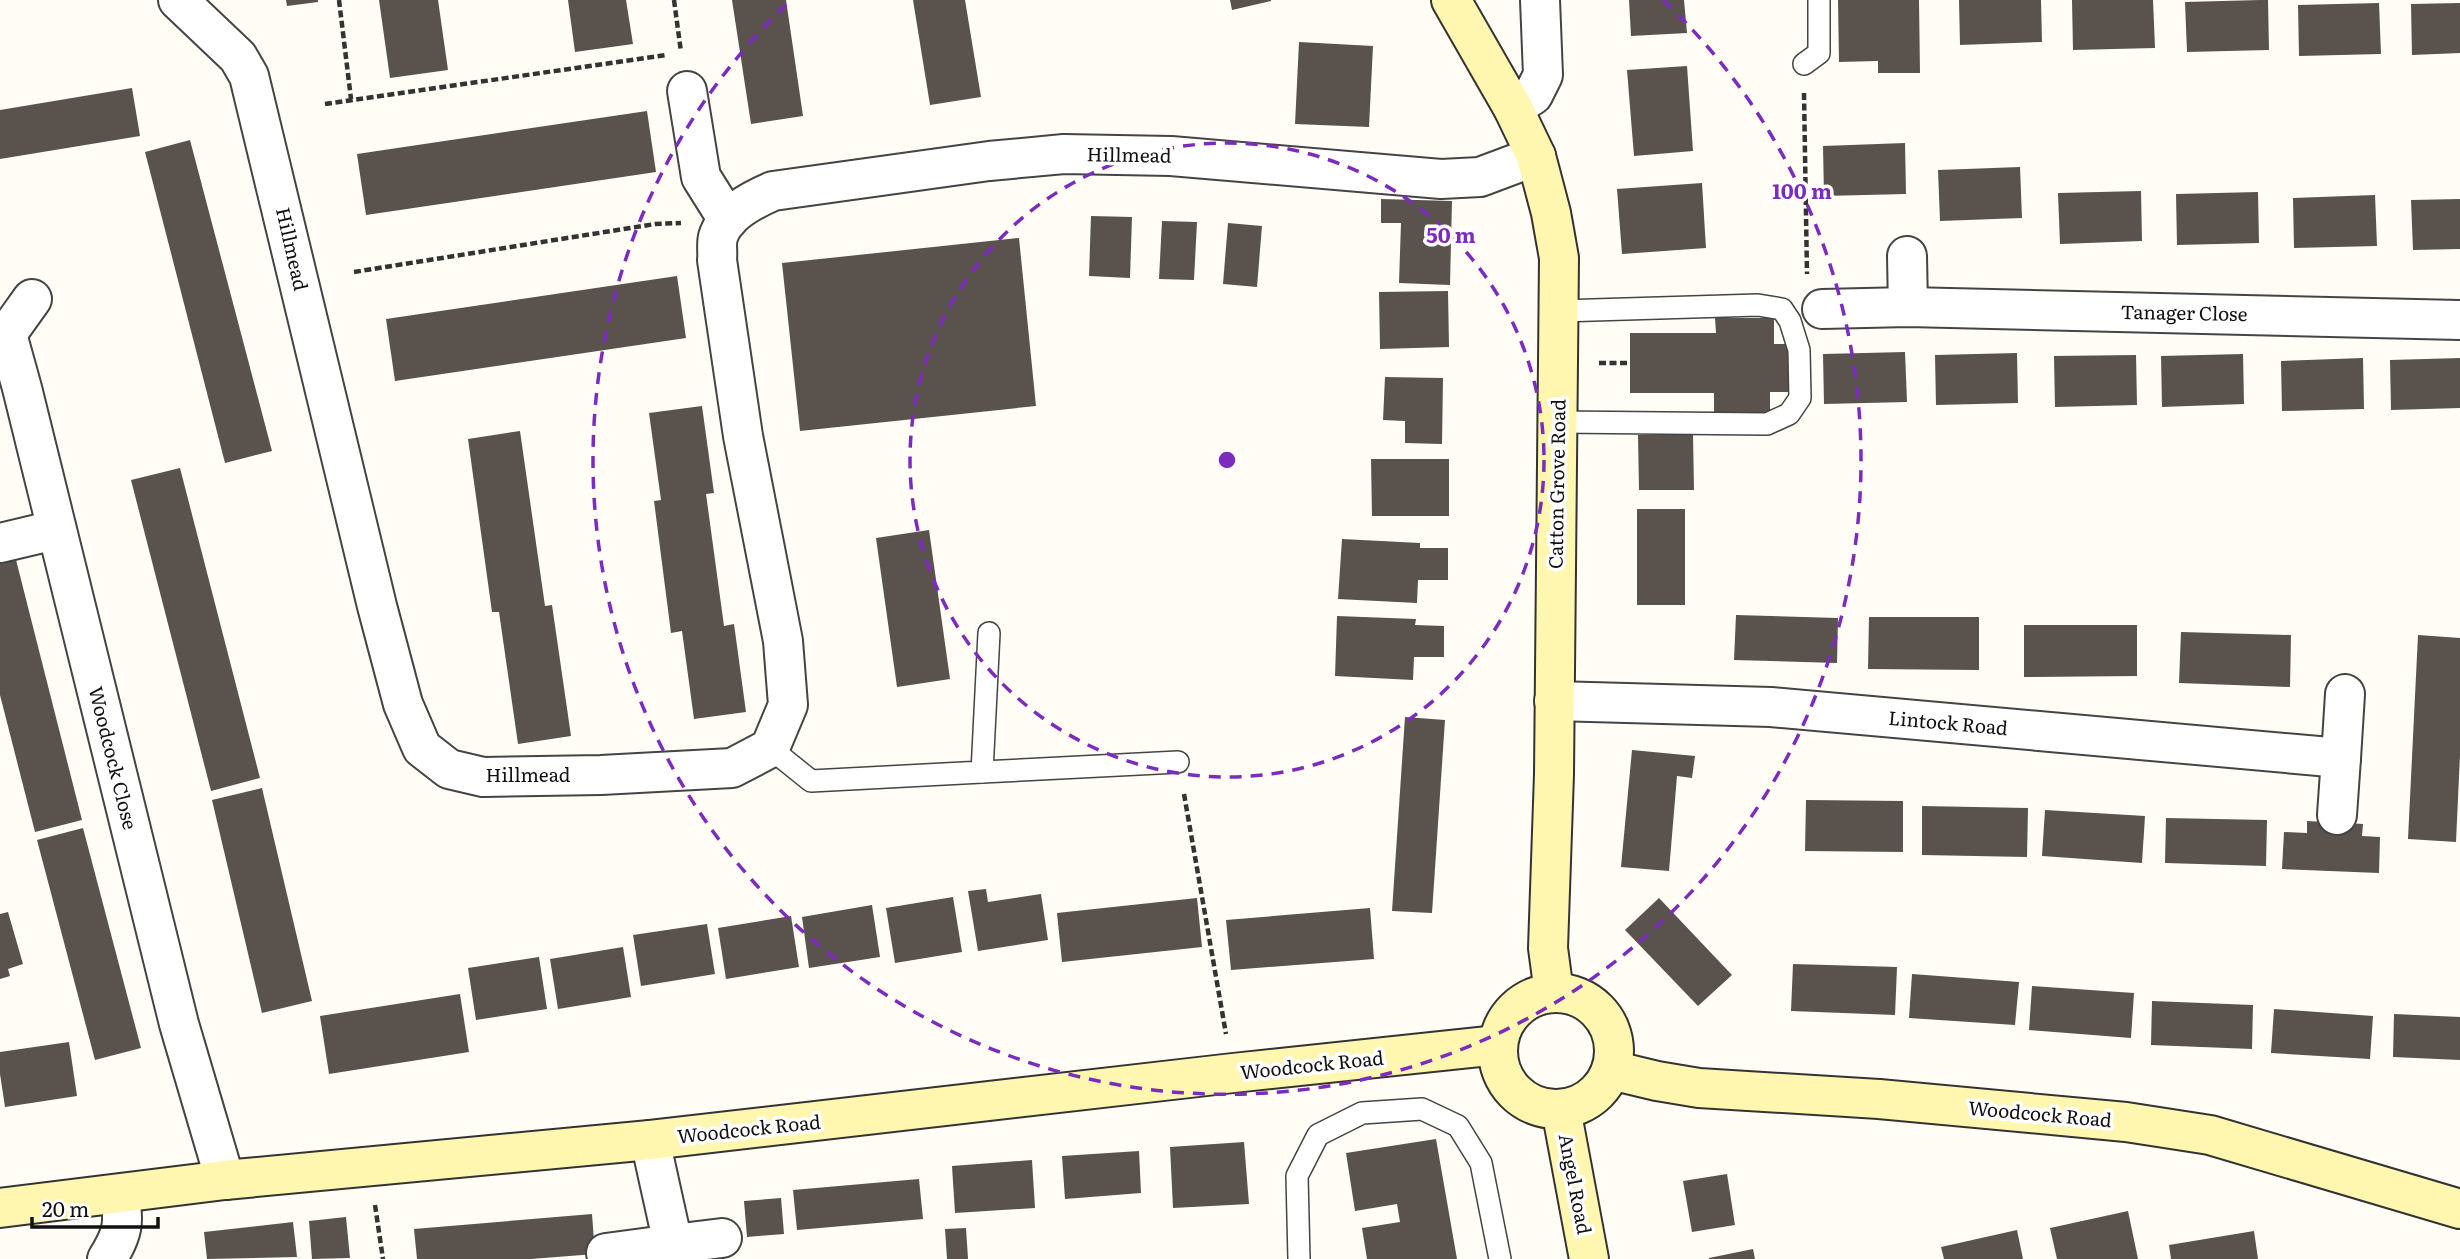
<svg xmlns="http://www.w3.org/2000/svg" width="2460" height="1259" font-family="Literata,serif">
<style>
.building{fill:#5a524d}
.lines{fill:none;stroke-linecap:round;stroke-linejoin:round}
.lane-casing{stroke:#444;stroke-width:24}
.street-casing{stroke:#444;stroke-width:42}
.secondary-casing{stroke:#333;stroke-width:42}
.path{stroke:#333;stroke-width:4.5;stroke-dasharray:7 3.5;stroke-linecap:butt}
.lane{stroke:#fff;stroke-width:21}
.street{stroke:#fff;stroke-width:38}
.secondary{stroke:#fff6b0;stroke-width:38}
.ring{fill:none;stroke:#7b2cbf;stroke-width:3.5;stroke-dasharray:12 9}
.labels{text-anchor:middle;stroke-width:7;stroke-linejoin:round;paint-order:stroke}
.street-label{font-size:19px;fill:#111;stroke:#fff}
.centre{fill:#7b2cbf;stroke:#fff;stroke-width:3.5}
.ring-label{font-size:21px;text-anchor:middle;font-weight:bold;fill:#7b2cbf;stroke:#fff;stroke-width:7;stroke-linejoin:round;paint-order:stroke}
</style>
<rect width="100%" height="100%" fill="#fffdf5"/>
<g class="building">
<path d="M286 0H318V2L287 6Z"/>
<path d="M379 0H438L448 70 390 78Z"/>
<path d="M568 0H626L633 44 575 52Z"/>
<path d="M732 0H786L803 116 751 124Z"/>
<path d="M913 0H965L981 97 930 105Z"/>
<path d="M1230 0H1271V1L1232 10Z"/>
<path d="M1629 0H1684L1687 33 1631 36Z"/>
<path d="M1838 0H1919L1920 73H1878V61L1839 62Z"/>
<path d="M1959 0H2041L2042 42 1960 45Z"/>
<path d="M2072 0H2153L2155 48 2073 50Z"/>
<path d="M2260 0H2268L2269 50 2187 52 2185 2Z"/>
<path d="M2379 3 2381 54 2299 56 2298 5Z"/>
<path d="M2460 3V53L2412 55 2411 4Z"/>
<path d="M1299 42 1373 46 1369 127 1295 124Z"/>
<path d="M1687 66 1693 151 1634 156 1627 70Z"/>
<path d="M132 88 140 136 0 159V110Z"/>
<path d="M647 111 656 172 366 215 357 154Z"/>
<path d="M190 140 272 451 225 463 145 152Z"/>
<path d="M1905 143 1906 194 1824 196 1823 146Z"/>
<path d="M2020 167 2022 218 1940 221 1938 170Z"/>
<path d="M1702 183 1706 248 1622 254 1617 189Z"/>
<path d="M2141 191 2142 241 2060 244 2058 193Z"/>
<path d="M2258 192 2259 243 2177 245 2176 194Z"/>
<path d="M2375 195 2377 246 2294 248 2293 198Z"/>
<path d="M1381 199 1452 201 1450 285 1399 283 1401 223H1381Z"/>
<path d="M2460 199V249L2413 250 2411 200Z"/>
<path d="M1091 216 1132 217 1130 278 1089 276Z"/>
<path d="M1162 221 1197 222 1194 280 1159 279Z"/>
<path d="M1228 223 1262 226 1257 287 1223 284Z"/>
<path d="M1019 238 1036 406 800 431 782 263Z"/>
<path d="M677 276 686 338 395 381 386 319Z"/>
<path d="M1448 291 1449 347 1380 349 1379 292Z"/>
<path d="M1715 318H1774V344H1791V392H1770V413H1714V393H1630V333H1716Z"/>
<path d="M1905 352 1907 402 1824 404 1823 354Z"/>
<path d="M2017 353 2018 403 1936 405 1935 355Z"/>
<path d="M2243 354 2244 404 2162 407 2161 356Z"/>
<path d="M2136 355 2137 405 2055 407 2054 356Z"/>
<path d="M2363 358 2364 409 2282 411 2281 361Z"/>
<path d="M2460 358V408L2391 410 2390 360Z"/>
<path d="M1385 377 1443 378 1442 444 1405 443V421L1383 420Z"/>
<path d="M702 406 714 493 706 494 724 626 734 624 746 712 694 719 682 631 671 633 654 501 661 500 649 413Z"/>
<path d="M520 431 545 606 552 605 571 736 518 744 499 612H492L468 439Z"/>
<path d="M1693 434 1694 490H1639L1638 435Z"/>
<path d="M1371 459H1449V516H1372Z"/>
<path d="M180 468 260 778 211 791 131 480Z"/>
<rect x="1637" y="509" width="48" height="96"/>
<path d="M929 530 950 679 897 687 876 538Z"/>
<path d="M1342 539 1420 543V548H1448V580H1418L1417 603 1338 599Z"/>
<path d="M13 548 82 820 35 832 0 695V551Z"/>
<path d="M1736 615 1838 618 1837 663 1734 660Z"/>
<path d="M1337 616 1416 619 1415 625 1444 626V657H1414L1413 680 1335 676Z"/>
<path d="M1869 617H1979V670L1868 669Z"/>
<path d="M2024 625H2137V676L2024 677Z"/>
<path d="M2181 632 2291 635 2290 687 2179 683Z"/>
<path d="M2418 635 2460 638V755L2456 842 2408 839Z"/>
<path d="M1405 717 1445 720 1432 913 1392 911Z"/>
<path d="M1632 750 1695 756 1692 778 1677 776 1669 871 1621 867Z"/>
<path d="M262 788 312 1001 262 1013 212 800Z"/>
<path d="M1806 800 1903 801V852L1805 851Z"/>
<path d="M1922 806 2028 808 2027 857 1922 855Z"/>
<path d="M2045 810 2145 816 2142 863 2042 856Z"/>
<path d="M2166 818 2267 820 2266 866 2165 863Z"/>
<path d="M2307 821 2363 824 2362 836 2380 837 2379 873 2282 869 2284 832 2307 833Z"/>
<path d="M83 828 141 1048 95 1060 37 840Z"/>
<path d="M986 889 988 902 1041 894 1048 940 978 951 968 891Z"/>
<path d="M953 897 962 952 895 963 886 908Z"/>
<path d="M1197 898 1202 947 1062 962 1057 913Z"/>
<path d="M1659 898 1732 975 1698 1006 1625 930Z"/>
<path d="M872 905 880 957 809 968 802 917Z"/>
<path d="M1370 908 1374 959 1231 970 1226 920Z"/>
<path d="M8 912 23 964 8 969 10 976 0 979V914Z"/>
<path d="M791 916 799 967 726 979 718 928Z"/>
<path d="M707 924 715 974 641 986 633 935Z"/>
<path d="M623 947 631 997 558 1009 550 959Z"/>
<path d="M539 957 547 1009 476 1020 468 968Z"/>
<path d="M1793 964 1897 967 1895 1015 1791 1011Z"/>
<path d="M1912 974 2019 982 2015 1025 1909 1018Z"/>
<path d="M2032 986 2134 993 2131 1038 2029 1030Z"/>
<path d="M460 994 469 1052 329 1074 320 1016Z"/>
<path d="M2152 1001 2253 1005 2252 1049 2151 1045Z"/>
<path d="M2274 1009 2373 1016 2370 1059 2271 1053Z"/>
<path d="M2394 1014 2460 1017V1060L2393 1057Z"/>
<path d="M69 1042 77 1096 5 1107 0 1074V1052Z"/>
<path d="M1436 1139 1457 1259H1367L1362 1228 1400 1222 1397 1204 1355 1211 1346 1153Z"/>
<path d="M1244 1142 1249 1204 1173 1208 1170 1147Z"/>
<path d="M1139 1151 1141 1193 1065 1199 1062 1156Z"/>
<path d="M1032 1160 1035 1208 955 1213 952 1166Z"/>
<path d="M1727 1174 1735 1225 1692 1232 1683 1181Z"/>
<path d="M919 1179 923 1219 797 1230 793 1190Z"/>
<path d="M781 1198 784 1234 747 1237 744 1201Z"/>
<path d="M2128 1211 2138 1259H2057L2050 1228Z"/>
<path d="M592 1214 595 1254 531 1259H417L414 1229Z"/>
<path d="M346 1217 350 1258 312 1259 309 1221Z"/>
<path d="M293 1222 297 1257 207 1259 204 1232Z"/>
<path d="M966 1228 968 1259H947L945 1229Z"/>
<path d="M2017 1230 2023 1259H1944L1941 1247Z"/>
<path d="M2254 1231 2258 1259H2171L2169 1245Z"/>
<path d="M1753 1249 1755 1259H1709V1258Z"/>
</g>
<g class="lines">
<defs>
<g id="lane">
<path d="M1804 64 1819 53V0"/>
<path d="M1558 422 1767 424 1789 414 1800 398 1799 350 1790 321 1782 309 1758 305 1560 311"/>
<path d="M770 748 811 781 982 772 989 633"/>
<path d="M982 772 1178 762"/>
<path d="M1299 1259 1297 1176 1318 1135 1362 1113 1422 1109 1458 1126 1481 1163 1500 1259"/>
</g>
<g id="street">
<path d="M178 0 238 57 249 76 377 606 403 704 422 748 449 769 483 777 601 775 732 768 770 748 788 705 783 641 743 436 717 260C718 253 716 244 718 237 725 214 752 200 773 191L989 161 1064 154 1171 156 1441 179 1480 177 1536 156"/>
<path d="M687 91 701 177 728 220"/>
<path d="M1513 108 1533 95 1543 75 1540 0"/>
<path d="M1907 256 1908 307"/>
<path d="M1822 309 1908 307 2460 320"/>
<path d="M0 331 7 334 22 388 179 1024 225 1180"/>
<path d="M7 334 32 299"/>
<path d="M0 543 55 530"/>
<path d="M1554 701 1771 707 2341 758 2345 694"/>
<path d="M2337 815 2341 758"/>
<path d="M650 1140 673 1244 722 1238"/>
<path d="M606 1253 673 1244"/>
<path d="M107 1259C123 1234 125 1222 119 1194"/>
</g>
<g id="secondary">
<path d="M1451 0 1513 108 1536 156 1551 213 1559 258 1554 774 1548 948 1554 993"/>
<circle cx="1556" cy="1051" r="58"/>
<path d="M1611 1070 1657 1081 1699 1088 1879 1099 2126 1122 2210 1135 2460 1209"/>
<path d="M1561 1109 1589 1259"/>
<path d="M0 1208 225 1180 650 1140 1233 1073 1498 1045"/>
</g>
</defs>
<use href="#lane" class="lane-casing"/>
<use href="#street" class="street-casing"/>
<use href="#secondary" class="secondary-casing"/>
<g class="path">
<path d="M339 0 351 99"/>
<path d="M674 0 681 52"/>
<path d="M1804 93 1807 274"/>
<path d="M325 104 666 55"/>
<path d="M354 272 655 224 681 223"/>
<path d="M1599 363H1630"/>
<path d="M1184 794 1226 1034"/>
<path d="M375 1205 383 1259"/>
</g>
<use href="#lane" class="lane"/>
<use href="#street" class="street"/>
<use href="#secondary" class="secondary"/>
</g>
<g class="ring">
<circle cx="1227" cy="460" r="317"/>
<path d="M1663 0A634 634 0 1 1 791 0"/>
</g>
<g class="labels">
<g class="street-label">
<text transform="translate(1129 155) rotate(1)" y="7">Hillmead</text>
<text transform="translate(292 249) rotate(77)" y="7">Hillmead</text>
<text transform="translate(2184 313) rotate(1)" y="7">Tanager Close</text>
<text transform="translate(1557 484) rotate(-89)" y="7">Catton Grove Road</text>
<text transform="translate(1948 723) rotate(5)" y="7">Lintock Road</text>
<text transform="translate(113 758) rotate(76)" y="7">Woodcock Close</text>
<text x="528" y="782">Hillmead</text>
<text transform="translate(1312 1065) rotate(-6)" y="7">Woodcock Road</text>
<text transform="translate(2040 1114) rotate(5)" y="7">Woodcock Road</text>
<text transform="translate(749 1129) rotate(-6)" y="7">Woodcock Road</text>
<text transform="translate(1575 1184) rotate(79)" y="7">Angel Road</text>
</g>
</g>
<circle cx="1227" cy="460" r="10" class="centre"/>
<g class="ring-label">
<text x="1802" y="199">100 m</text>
<text x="1451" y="243">50 m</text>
</g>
<path d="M32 1217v10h126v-10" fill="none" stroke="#111111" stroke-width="3.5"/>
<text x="42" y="1217" font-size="21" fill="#111111" stroke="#ffffff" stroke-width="5" paint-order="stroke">20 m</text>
</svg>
